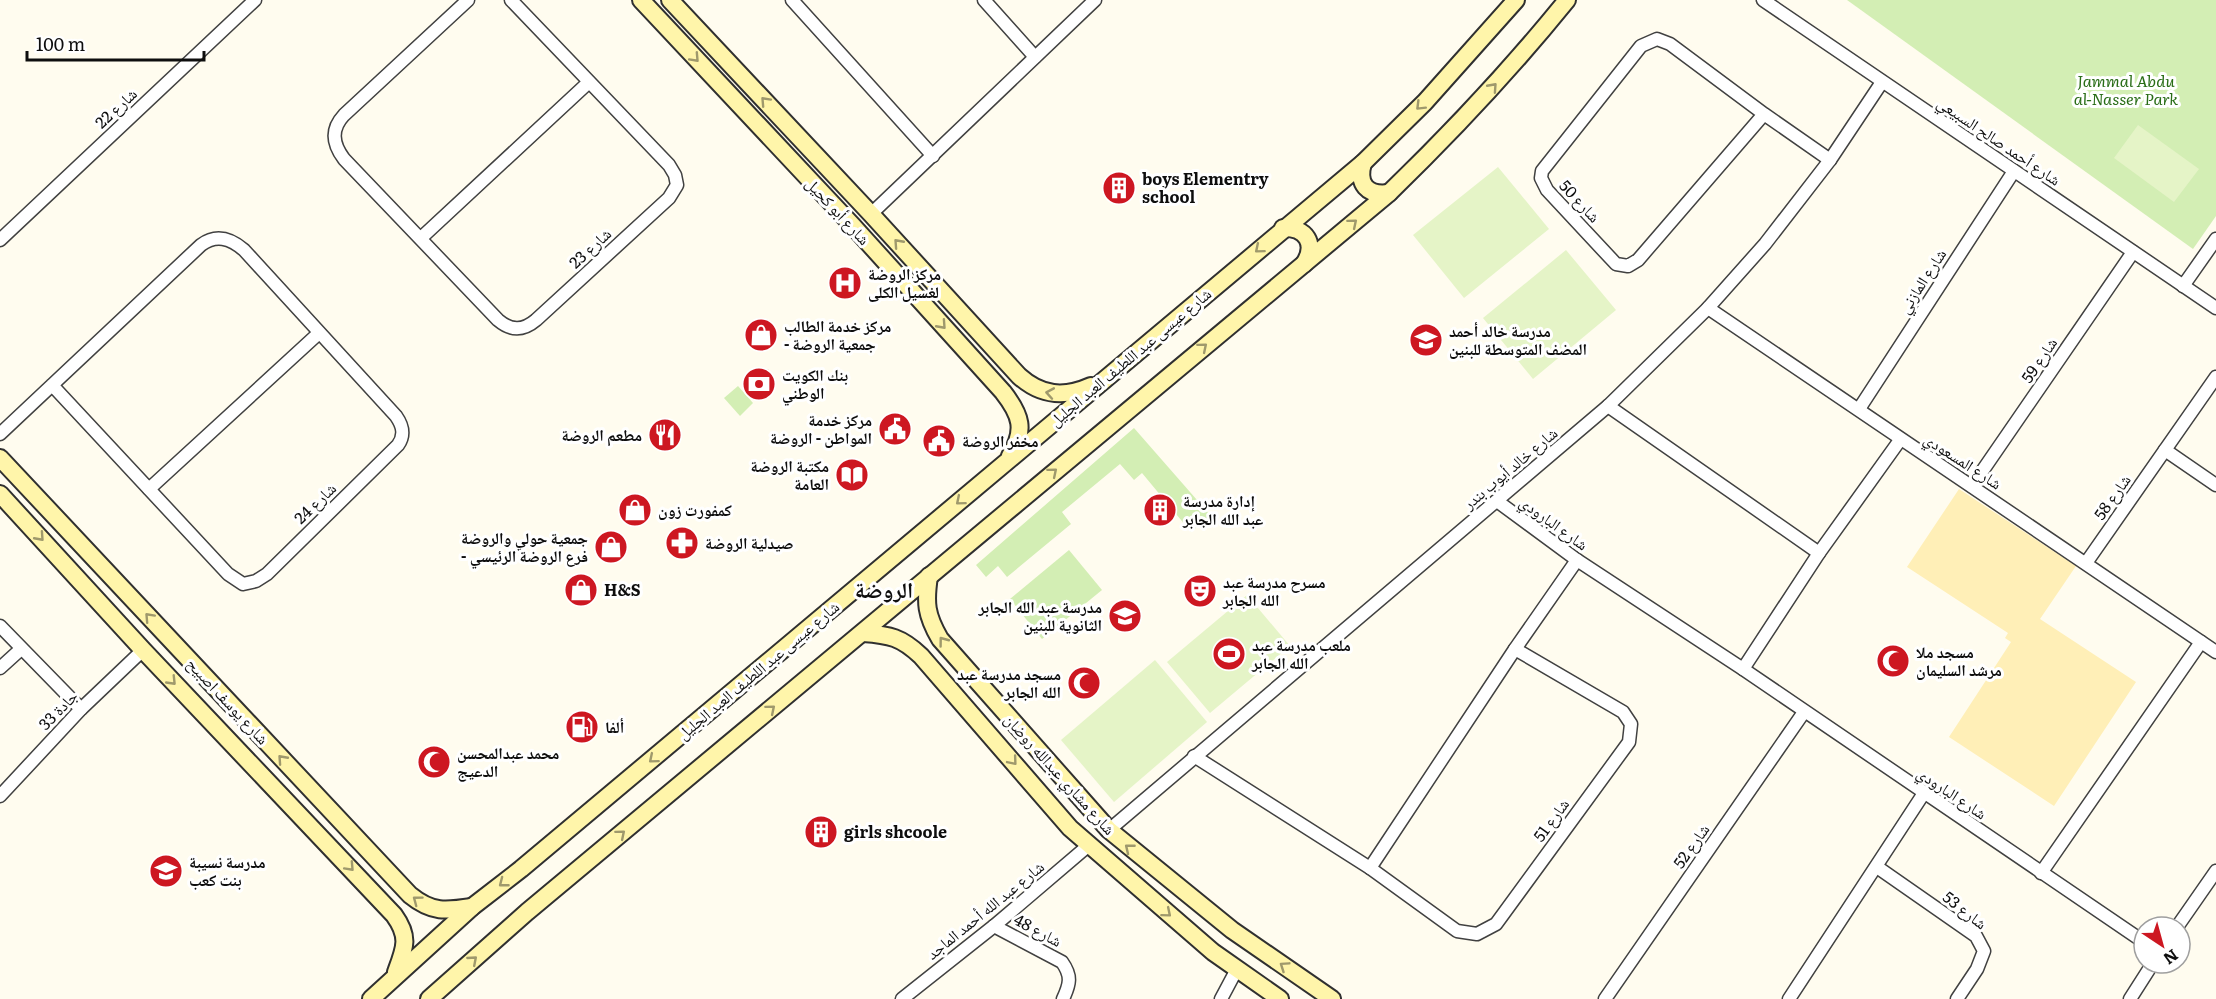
<svg xmlns="http://www.w3.org/2000/svg" width="2216" height="999" font-family="Literata,'Noto Naskh Arabic',serif">
<style>
.green{fill:#d3eeb4}
.sand{fill:#ffefb7}
.pitch{fill:#e5f4c7}
.lines{fill:none;stroke-linecap:round;stroke-linejoin:round}
.street-casing{stroke:#414141;stroke-width:15}
.secondary-casing{stroke:#303030;stroke-width:20}
.street{stroke:#fff;stroke-width:12}
.secondary{stroke:#fff5aa;stroke-width:16}
.oneway{stroke:#9f996c}
.labels{text-anchor:middle;stroke-width:6;stroke-linejoin:round;paint-order:stroke}
.park-label{font-size:16px;font-style:italic;fill:#296d17;stroke:#fff}
.street-label{font-size:16px;fill:#0e0e0e;stroke:#fff}
.poi-label{font-size:16px;font-weight:bold;fill:#0e0e0e;stroke:#fff;text-anchor:start}
.district-label{font-size:22px;font-weight:bold;fill:#0e0e0e;stroke:#fff}
</style>
<rect width="100%" height="100%" fill="#fffcef"/>
<g class="green">
<path d="M1847 0H2216V216L2193 249Z"/>
<path d="M738 386 753 403 740 416 724 398Z"/>
<path d="M1134 428 1211 516 1191 532 1142 473 1134 480 1120 464 1062 512 1071 524 1007 577 998 566 986 577 976 565Z"/>
<path d="M1069 550 1102 590 1042 639 1010 599Z"/>
</g>
<path class="sand" d="M1959 489 2076 566 2040 619 2136 682 2054 806 1949 737 2011 642 2005 638 2008 633 1907 567Z"/>
<g class="pitch">
<path d="M2138 125 2199 169 2174 202 2114 158Z"/>
<path d="M1498 167 1549 229 1464 298 1413 235Z"/>
<path d="M1566 250 1616 310 1533 379 1483 318Z"/>
<path d="M1247 595 1290 646 1210 713 1167 662Z"/>
<path d="M1155 660 1207 722 1114 802 1061 740Z"/>
</g>
<g class="lines">
<defs>
<g id="street">
<path d="M468 0 344 115C331 129 332 143 344 159L498 320C511 331 523 331 536 320L669 198 677 185 675 175 669 165 511 0"/>
<path d="M792 0 933 156"/>
<path d="M984 0 1035 57"/>
<path d="M1763 0 2216 308"/>
<path d="M1764 114 1638 260 1628 266 1616 264 1547 190 1541 178 1542 171 1641 46 1657 39 1670 44 1764 114 1830 160"/>
<path d="M871 214 1095 0"/>
<path d="M421 238 589 82"/>
<path d="M0 240 255 0"/>
<path d="M2183 286 2216 239"/>
<path d="M1708 308 2216 652"/>
<path d="M1608 406 1819 553"/>
<path d="M1859 409 2014 171"/>
<path d="M0 434 201 245C216 234 230 238 244 250L396 416C403 426 405 435 398 445L267 574 256 581 243 584 228 574 52 385"/>
<path d="M2165 450 2216 485"/>
<path d="M1972 486 2133 252"/>
<path d="M149 489 319 333"/>
<path d="M1497 501 1577 560 1743 669 2144 942"/>
<path d="M2086 563 2216 377"/>
<path d="M0 626 81 709"/>
<path d="M0 668 21 649"/>
<path d="M1743 669 1819 553 1900 440"/>
<path d="M1194 756 1370 868 1457 931 1477 934 1496 924 1629 742 1631 724 1623 712 1515 649"/>
<path d="M0 796 81 709 143 650"/>
<path d="M1109 830 1608 406 1708 308 1765 244 1830 160 1882 82"/>
<path d="M1877 867 1976 936 1984 951 1977 969 1957 999"/>
<path d="M1370 868 1515 649 1577 560"/>
<path d="M2041 873 2201 642"/>
<path d="M994 926 1062 962C1072 976 1070 984 1063 999"/>
<path d="M2177 927 2216 871"/>
<path d="M902 999 994 926 1089 845"/>
<path d="M1221 999 1237 969"/>
<path d="M1605 999 1804 712"/>
<path d="M1789 999 1924 793"/>
<path d="M2130 999 2153 963"/>
</g>
<g id="secondary">
<path d="M641 0 853 226 1003 392C1021 415 1026 430 1010 456"/>
<path d="M670 0 871 214 1019 376C1041 396 1064 398 1091 386"/>
<path d="M1363 163C1357 184 1367 196 1389 193"/>
<path d="M1283 228C1306 227 1317 244 1304 264"/>
<path d="M0 458 410 895C432 913 446 911 472 907"/>
<path d="M0 494 143 650 394 915C410 937 405 948 396 972"/>
<path d="M929 576C925 603 926 615 940 639L1109 830 1232 930 1332 999"/>
<path d="M863 633C890 635 901 637 921 656L1070 828 1213 952 1280 999"/>
<path d="M371 999 472 907 521 869 1363 163 1425 102 1516 0"/>
<path d="M429 999 527 912 1389 193C1453 131 1512 68 1567 0"/>
</g>
</defs>
<use href="#street" class="street-casing"/>
<use href="#secondary" class="secondary-casing"/>
<use href="#street" class="street"/>
<use href="#secondary" class="secondary"/>
</g>
<defs><path id="oneway-chevron" d="M-2-3.5L2.5 0L-2 3.5" fill="none" stroke-width="1.6" stroke-linecap="round" stroke-linejoin="round" transform="scale(1.5)"/></defs>
<g class="oneway">
<use href="#oneway-chevron" transform="translate(695 58) rotate(47)"/>
<use href="#oneway-chevron" transform="translate(1493 87) rotate(-48)"/>
<use href="#oneway-chevron" transform="translate(765 101) rotate(-133)"/>
<use href="#oneway-chevron" transform="translate(1420 106) rotate(135)"/>
<use href="#oneway-chevron" transform="translate(1353 223) rotate(-40)"/>
<use href="#oneway-chevron" transform="translate(898 243) rotate(-132)"/>
<use href="#oneway-chevron" transform="translate(1259 249) rotate(140)"/>
<use href="#oneway-chevron" transform="translate(942 325) rotate(48)"/>
<use href="#oneway-chevron" transform="translate(1203 347) rotate(-40)"/>
<use href="#oneway-chevron" transform="translate(1050 393) rotate(-170)"/>
<use href="#oneway-chevron" transform="translate(1053 472) rotate(-40)"/>
<use href="#oneway-chevron" transform="translate(960 501) rotate(140)"/>
<use href="#oneway-chevron" transform="translate(40 537) rotate(48)"/>
<use href="#oneway-chevron" transform="translate(149 617) rotate(-133)"/>
<use href="#oneway-chevron" transform="translate(943 641) rotate(-127)"/>
<use href="#oneway-chevron" transform="translate(172 681) rotate(46)"/>
<use href="#oneway-chevron" transform="translate(771 709) rotate(-40)"/>
<use href="#oneway-chevron" transform="translate(282 759) rotate(-132)"/>
<use href="#oneway-chevron" transform="translate(653 759) rotate(140)"/>
<use href="#oneway-chevron" transform="translate(1013 761) rotate(50)"/>
<use href="#oneway-chevron" transform="translate(621 834) rotate(-40)"/>
<use href="#oneway-chevron" transform="translate(1129 848) rotate(-141)"/>
<use href="#oneway-chevron" transform="translate(350 867) rotate(47)"/>
<use href="#oneway-chevron" transform="translate(503 883) rotate(142)"/>
<use href="#oneway-chevron" transform="translate(417 900) rotate(-143)"/>
<use href="#oneway-chevron" transform="translate(1167 913) rotate(40)"/>
<use href="#oneway-chevron" transform="translate(473 960) rotate(-41)"/>
<use href="#oneway-chevron" transform="translate(1284 966) rotate(-146)"/>
</g>
<defs>
<symbol id="building-disc" viewBox="-11 -11 22 22"><circle r="9.5" fill="#cd1721" stroke="#fff"/><path d="M-4-6H4V6H1V3H-1V6H-4ZM-2.5-4.3h1.7v1.8h-1.7ZM.8-4.3h1.7v1.8H.8ZM-2.5-1h1.7V.8h-1.7ZM.8-1h1.7V.8H.8Z" fill="#fff"/></symbol>
<symbol id="hospital-disc" viewBox="-11 -11 22 22"><circle r="9.5" fill="#cd1721" stroke="#fff"/><path d="M-5-5h3v3.5h4V-5h3V5h-3V1.5h-4V5h-3Z" fill="#fff"/></symbol>
<symbol id="shop-disc" viewBox="-11 -11 22 22"><circle r="9.5" fill="#cd1721" stroke="#fff"/><path d="M-5-2.5h2.3a2.7 3.5 0 0 1 5.4 0H5L5.5 6h-11ZM-1.5-2.5h3a1.5 2.3 0 0 0-3 0Z" fill="#fff"/></symbol>
<symbol id="school-disc" viewBox="-11 -11 22 22"><circle r="9.5" fill="#cd1721" stroke="#fff"/><path d="M0-5L7-2L0 1L-7-2ZM-4 1L0 2.5L4 1V4Q0 6-4 4Z" fill="#fff"/></symbol>
<symbol id="bank-disc" viewBox="-11 -11 22 22"><circle r="9.5" fill="#cd1721" stroke="#fff"/><path d="M-6-4H6V4H-6ZM0-2.3a2.3 2.3 0 1 0 0 4.6a2.3 2.3 0 1 0 0-4.6Z" fill="#fff"/></symbol>
<symbol id="civic-disc" viewBox="-11 -11 22 22"><circle r="9.5" fill="#cd1721" stroke="#fff"/><path d="M-.6-6.5H3V-4.5H.6V-3L4-1V1h2V6H-6V1h2V-1L-.6-3ZM-1.2 2.5V6h2.4V2.5Z" fill="#fff"/></symbol>
<symbol id="restaurant-disc" viewBox="-11 -11 22 22"><circle r="9.5" fill="#cd1721" stroke="#fff"/><path d="M-5-6h1v4h1v-4h1v4h1v-4h1v5L-1.5 .5V6h-2V.5L-5-1ZM5-6V6H3V1.5H1.5Q1.5-4 5-6Z" fill="#fff"/></symbol>
<symbol id="library-disc" viewBox="-11 -11 22 22"><circle r="9.5" fill="#cd1721" stroke="#fff"/><path d="M-6-4Q-3-5.5-.7-3.5V5Q-3 3-6 4ZM6-4Q3-5.5 .7-3.5V5Q3 3 6 4Z" fill="#fff"/></symbol>
<symbol id="pharmacy-disc" viewBox="-11 -11 22 22"><circle r="9.5" fill="#cd1721" stroke="#fff"/><path d="M-2-6h4v4h4v4h-4v4h-4v-4h-4v-4h4Z" fill="#fff"/></symbol>
<symbol id="theatre-disc" viewBox="-11 -11 22 22"><circle r="9.5" fill="#cd1721" stroke="#fff"/><path d="M-5-5.5Q0-4 5-5.5V0Q5 5 0 6Q-5 5-5 0ZM-3.3-2.5H-1v1.5H-3.3ZM1-2.5H3.3v1.5H1ZM-2.8 1Q0 5.5 2.8 1Z" fill="#fff"/></symbol>
<symbol id="stadium-disc" viewBox="-11 -11 22 22"><circle r="9.5" fill="#cd1721" stroke="#fff"/><path d="M0-5a6.5 5 0 1 0 0 10a6.5 5 0 1 0 0-10ZM-3.5-1.8h7v3.6h-7Z" fill="#fff"/></symbol>
<symbol id="mosque-disc" viewBox="-11 -11 22 22"><circle r="9.5" fill="#cd1721" stroke="#fff"/><path d="M3.5-4.9A6 6 0 1 0 3.5 4.9A5 5 0 1 1 3.5-4.9Z" fill="#fff"/></symbol>
<symbol id="fuel-disc" viewBox="-11 -11 22 22"><circle r="9.5" fill="#cd1721" stroke="#fff"/><path d="M-5.5-6h7V0h2V4h1.3V-2.5L3-4.5l.8-.8L6-3V5H2.5V1h-1V6h-7ZM-4.2-4.7v3.2H.2V-4.7Z" fill="#fff"/></symbol>
</defs>
<g fill-rule="evenodd">
<use href="#building-disc" x="1100" y="169" width="38" height="38"/>
<use href="#hospital-disc" x="826" y="264" width="38" height="38"/>
<use href="#shop-disc" x="742" y="316" width="38" height="38"/>
<use href="#school-disc" x="1407" y="321" width="38" height="38"/>
<use href="#bank-disc" x="740" y="365" width="38" height="38"/>
<use href="#civic-disc" x="876" y="410" width="38" height="38"/>
<use href="#restaurant-disc" x="646" y="416" width="38" height="38"/>
<use href="#civic-disc" x="920" y="422" width="38" height="38"/>
<use href="#library-disc" x="833" y="456" width="38" height="38"/>
<use href="#shop-disc" x="616" y="491" width="38" height="38"/>
<use href="#building-disc" x="1141" y="491" width="38" height="38"/>
<use href="#pharmacy-disc" x="663" y="524" width="38" height="38"/>
<use href="#shop-disc" x="592" y="528" width="38" height="38"/>
<use href="#shop-disc" x="562" y="571" width="38" height="38"/>
<use href="#theatre-disc" x="1181" y="572" width="38" height="38"/>
<use href="#school-disc" x="1106" y="597" width="38" height="38"/>
<use href="#stadium-disc" x="1210" y="635" width="38" height="38"/>
<use href="#mosque-disc" x="1874" y="642" width="38" height="38"/>
<use href="#mosque-disc" x="1065" y="664" width="38" height="38"/>
<use href="#fuel-disc" x="563" y="708" width="38" height="38"/>
<use href="#mosque-disc" x="415" y="743" width="38" height="38"/>
<use href="#building-disc" x="802" y="813" width="38" height="38"/>
<use href="#school-disc" x="147" y="852" width="38" height="38"/>
</g>
<g class="labels">
<g class="park-label">
<text x="2126" y="87">Jammal Abdu<tspan x="2126" dy="18">al-Nasser Park</tspan></text>
</g>
<g class="street-label">
<text transform="translate(116 108) rotate(-43)" y="6">شارع 22</text>
<text transform="translate(1999 141) rotate(34)" y="6">شارع أحمد صالح السبيعي</text>
<text transform="translate(1580 201) rotate(47)" y="6">شارع 50</text>
<text transform="translate(838 211) rotate(47)" y="6">شارع أبو كحيل</text>
<text transform="translate(590 248) rotate(-43)" y="6">شارع 23</text>
<text transform="translate(1922 281) rotate(-57)" y="6">شارع المازني</text>
<text transform="translate(1130 357) rotate(-40)" y="6">شارع عيسى عبد اللطيف العبد الجليل</text>
<text transform="translate(2039 360) rotate(-56)" y="6">شارع 59</text>
<text transform="translate(1963 461) rotate(33)" y="6">شارع المسعودي</text>
<text transform="translate(1510 468) rotate(-40)" y="6">شارع خالد أيوب بندر</text>
<text transform="translate(2112 497) rotate(-55)" y="6">شارع 58</text>
<text transform="translate(315 503) rotate(-44)" y="6">شارع 24</text>
<text transform="translate(1554 523) rotate(36)" y="6">شارع البارودي</text>
<text transform="translate(758 670) rotate(-40)" y="6">شارع عيسى عبد اللطيف العبد الجليل</text>
<text transform="translate(228 701) rotate(47)" y="6">شارع يوسف اصبيح</text>
<text transform="translate(58 710) rotate(-46)" y="6">جادة 33</text>
<text transform="translate(1060 774) rotate(48)" y="6">شارع مشاري عبدالله روضان</text>
<text transform="translate(1952 793) rotate(34)" y="6">شارع البارودي</text>
<text transform="translate(1551 820) rotate(-54)" y="6">شارع 51</text>
<text transform="translate(1691 846) rotate(-55)" y="6">شارع 52</text>
<text transform="translate(985 910) rotate(-39)" y="6">شارع عبد الله أحمد الماجد</text>
<text transform="translate(1965 910) rotate(38)" y="6">شارع 53</text>
<text transform="translate(1038 930) rotate(28)" y="6">شارع 48</text>
</g>
<g class="poi-label">
<text x="1142" y="185">boys Elementry<tspan x="1142" dy="18">school</tspan></text>
<text x="868" y="280">مركز الروضة<tspan x="868" dy="18">لغسيل الكلى</tspan></text>
<text x="784" y="332">مركز خدمة الطالب<tspan x="784" dy="18">- جمعية الروضة</tspan></text>
<text x="1449" y="337">مدرسة خالد أحمد<tspan x="1449" dy="18">المضف المتوسطة للبنين</tspan></text>
<text x="782" y="381">بنك الكويت<tspan x="782" dy="18">الوطني</tspan></text>
<text x="872" y="426" text-anchor="end">مركز خدمة<tspan x="872" dy="18">المواطن - الروضة</tspan></text>
<text x="642" y="441" text-anchor="end">مطعم الروضة</text>
<text x="962" y="447">مخفر الروضة</text>
<text x="829" y="472" text-anchor="end">مكتبة الروضة<tspan x="829" dy="18">العامة</tspan></text>
<text x="1183" y="507">إدارة مدرسة<tspan x="1183" dy="18">عبد الله الجابر</tspan></text>
<text x="658" y="516">كمفورت زون</text>
<text x="588" y="544" text-anchor="end">جمعية حولي والروضة<tspan x="588" dy="18">- فرع الروضة الرئيسي</tspan></text>
<text x="705" y="549">صيدلية الروضة</text>
<text x="1223" y="588">مسرح مدرسة عبد<tspan x="1223" dy="18">الله الجابر</tspan></text>
<text x="604" y="596">H&amp;S</text>
<text x="1102" y="613" text-anchor="end">مدرسة عبد الله الجابر<tspan x="1102" dy="18">الثانوية للبنين</tspan></text>
<text x="1252" y="651">ملعب مدرسة عبد<tspan x="1252" dy="18">الله الجابر</tspan></text>
<text x="1916" y="658">مسجد ملا<tspan x="1916" dy="18">مرشد السليمان</tspan></text>
<text x="1061" y="680" text-anchor="end">مسجد مدرسة عبد<tspan x="1061" dy="18">الله الجابر</tspan></text>
<text x="605" y="733">ألفا</text>
<text x="457" y="759">محمد عبدالمحسن<tspan x="457" dy="18">الدعيج</tspan></text>
<text x="844" y="838">girls shcoole</text>
<text x="189" y="868">مدرسة نسيبة<tspan x="189" dy="18">بنت كعب</tspan></text>
</g>
<g class="district-label">
<text x="884" y="598">الروضة</text>
</g>
</g>
<g transform="translate(2162 945) rotate(144)"><circle r="28" fill="#ffffff" stroke="#9f9f9f" stroke-width="1.5"/>
<path d="M0-4.5L10 22L0 15L-10 22Z" fill="#cd1721"/>
<text y="-9" font-size="16" font-weight="bold" text-anchor="middle" fill="#0e0e0e">N</text>
</g>
<path d="M27 51v9h177v-9" fill="none" stroke="#0e0e0e" stroke-width="3"/>
<text x="36" y="51" font-size="18" fill="#0e0e0e" stroke="#ffffff" stroke-width="4.5" paint-order="stroke">100 m</text>
</svg>
